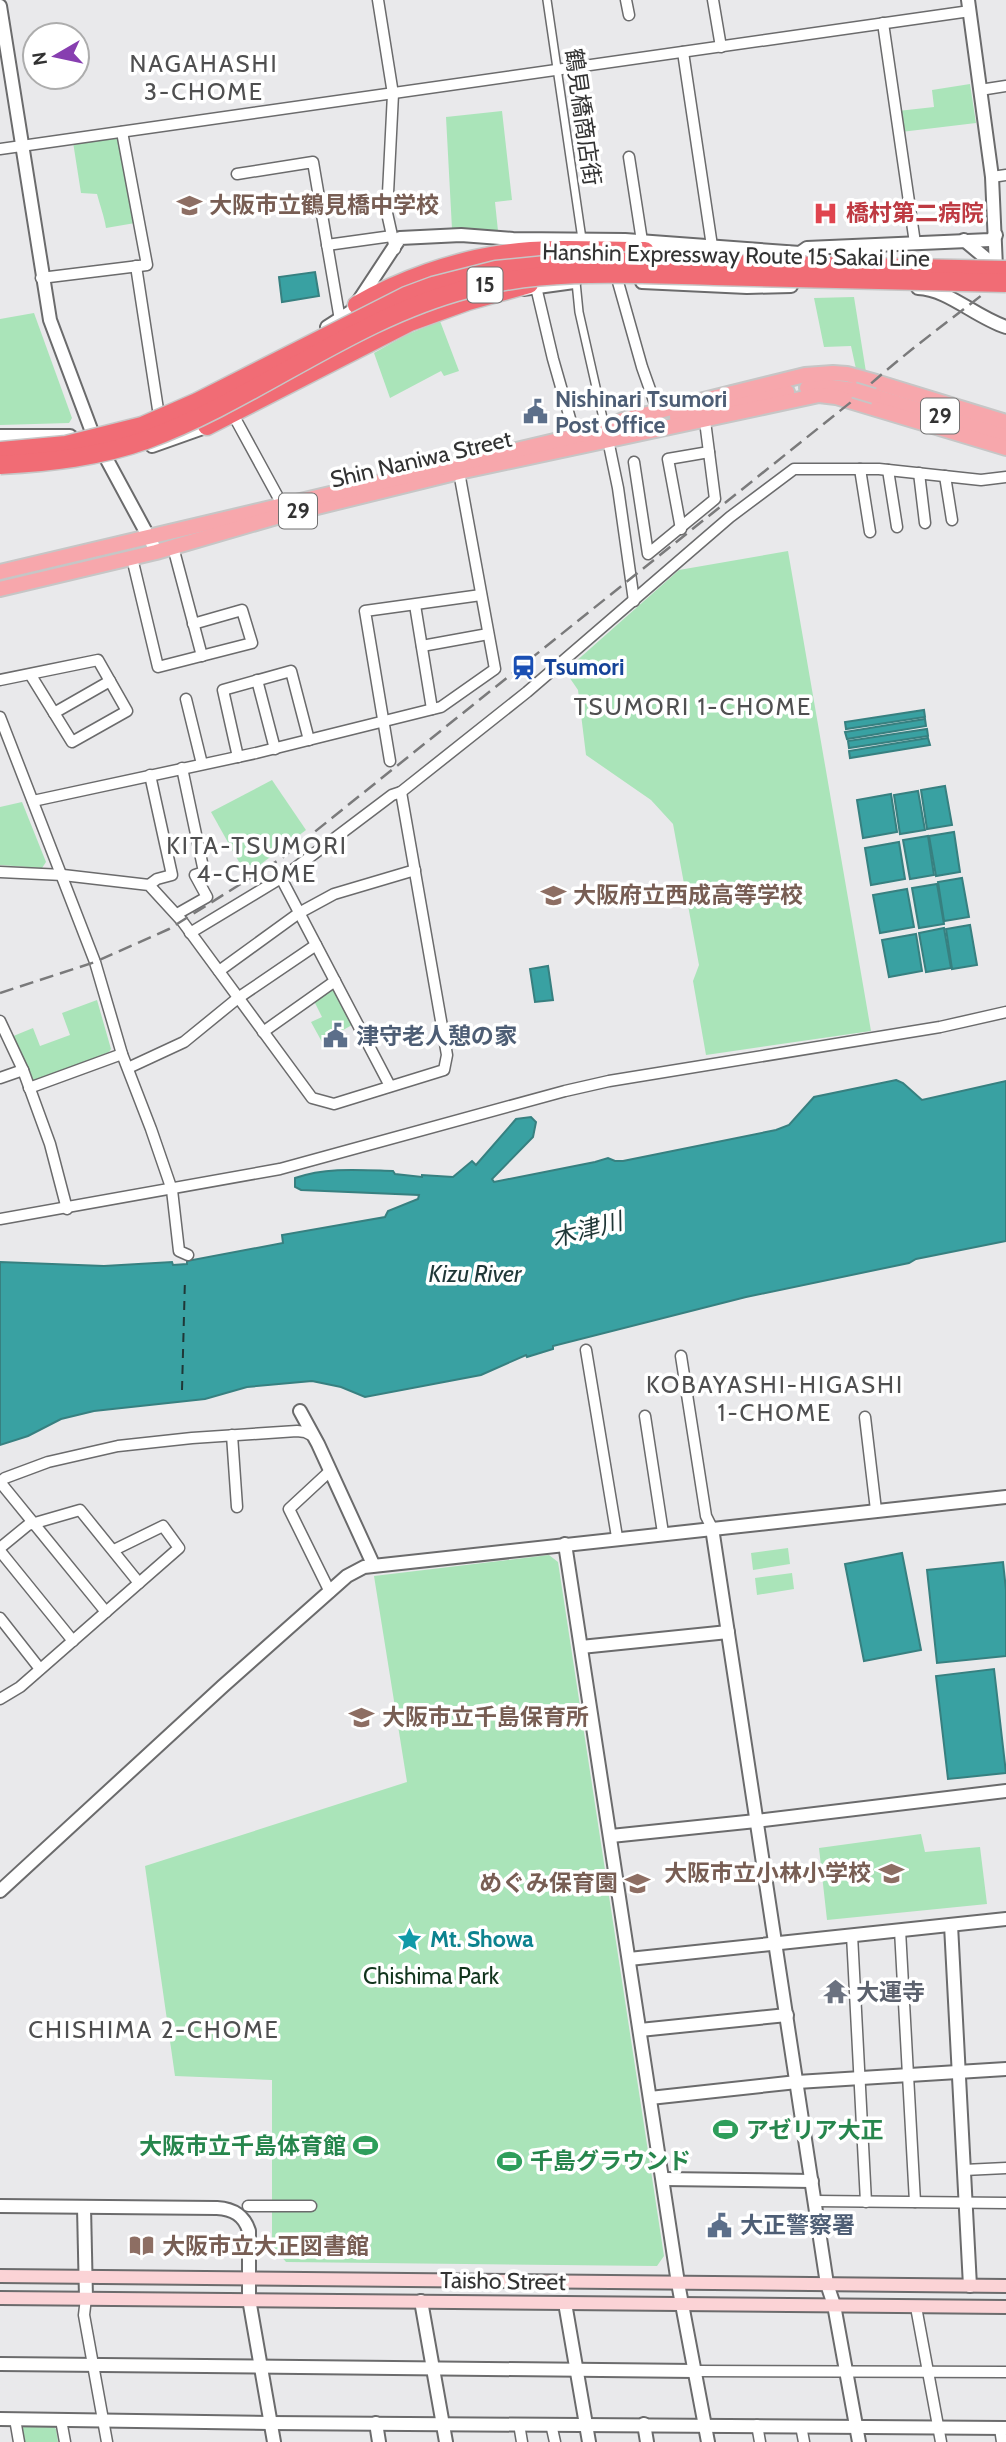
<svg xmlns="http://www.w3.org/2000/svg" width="1006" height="2442" font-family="Cabin,'Noto Sans JP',sans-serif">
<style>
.green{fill:#aae4b9}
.water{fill:#39a1a2;stroke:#378080;stroke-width:2}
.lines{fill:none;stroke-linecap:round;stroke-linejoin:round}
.ferry{stroke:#1f3737;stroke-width:2;stroke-dasharray:9 7;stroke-linecap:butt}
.pedestrian-casing{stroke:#6b6b6c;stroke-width:10}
.minor-casing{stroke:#6b6b6c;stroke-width:13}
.tertiary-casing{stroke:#6b6b6c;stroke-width:16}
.secondary-casing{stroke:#6b6b6c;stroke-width:16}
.primary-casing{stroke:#c6c6c6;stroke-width:18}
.motorway-casing{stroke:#c6c6c6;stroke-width:21}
.pedestrian{stroke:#fff;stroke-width:7}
.minor{stroke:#fff;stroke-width:10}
.tertiary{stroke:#fff;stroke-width:12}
.secondary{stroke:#fbd3d6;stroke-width:12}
.primary{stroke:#f7a7ac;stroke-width:14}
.motorway{stroke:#f16c75;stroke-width:18}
.rail{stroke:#7a7a7b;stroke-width:2.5;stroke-dasharray:14 7;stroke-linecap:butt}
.primary-bridge-casing{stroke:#c6c6c6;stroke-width:18;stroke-linecap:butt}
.motorway-bridge-casing{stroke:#c6c6c6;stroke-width:21;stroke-linecap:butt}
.primary-bridge{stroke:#f7a7ac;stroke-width:14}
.motorway-bridge{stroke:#f16c75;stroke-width:18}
.labels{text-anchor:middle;stroke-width:7;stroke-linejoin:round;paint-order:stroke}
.shield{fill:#fff;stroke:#707070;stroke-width:2}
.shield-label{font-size:21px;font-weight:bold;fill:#323232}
.street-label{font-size:23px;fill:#323232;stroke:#fff}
.education-label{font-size:23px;font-weight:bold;fill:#785e54;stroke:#fff;text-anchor:start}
.health-label{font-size:23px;font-weight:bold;fill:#be3a42;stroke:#fff;text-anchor:start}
.service-label{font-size:23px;font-weight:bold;fill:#4e5e75;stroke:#fff;text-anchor:start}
.transit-label{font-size:23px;font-weight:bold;fill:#164399;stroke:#fff;text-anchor:start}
.culture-label{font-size:23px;font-weight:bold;fill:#0d838f;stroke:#fff;text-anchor:start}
.park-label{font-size:23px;fill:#12351d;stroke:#fff}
.worship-label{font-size:23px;font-weight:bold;fill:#5b616d;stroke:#fff;text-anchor:start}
.leisure-label{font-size:23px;font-weight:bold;fill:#27864d;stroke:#fff;text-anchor:start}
.neighbourhood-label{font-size:24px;letter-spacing:2px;fill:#4f4f50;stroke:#fff}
.water-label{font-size:24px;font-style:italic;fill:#1f3737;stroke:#fff}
</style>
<rect width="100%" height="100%" fill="#e9e9eb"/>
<g class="green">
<path d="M970 84 976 123 901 132 898 111 934 107 932 90Z"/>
<path d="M502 111 512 200 495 202 498 231 452 229 446 117Z"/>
<path d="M118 136 121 138 135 223 106 228C104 215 100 206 97 194L81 193 73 142Z"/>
<path d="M854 297 866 372 856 369 851 346 824 347 814 298Z"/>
<path d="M34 313 72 418 69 423 0 425V319Z"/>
<path d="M440 321 459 371 444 376 441 371 390 398 374 353 406 335Z"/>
<path d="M788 551 871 1031 706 1055 693 981 699 965 673 824 651 800 586 755 578 690 565 671 679 570Z"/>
<path d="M272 780 306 830 257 867 239 862 211 812Z"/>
<path d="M22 802 46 862 42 868 0 865V807Z"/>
<path d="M334 985 353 1021 352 1025 322 1042 311 1022 322 1017 313 999Z"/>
<path d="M97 1000 111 1049 109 1052 32 1085 11 1037 33 1028 40 1046 70 1035 62 1013Z"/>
<path d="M788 1548 790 1564 753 1570 751 1553Z"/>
<path d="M549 1555 558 1562 664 2256 657 2266 286 2262 272 2245V2080L175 2076 145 1866 407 1782 374 1576Z"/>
<path d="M792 1573 794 1589 757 1595 755 1578Z"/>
<path d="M921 1834 925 1852 980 1847 987 1904 827 1920 819 1848Z"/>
<path d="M24 2425H51L56 2429 58 2442H24L21 2427Z"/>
</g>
<g class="water">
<path d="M315 272 319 296 282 302 279 277Z"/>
<path d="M924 710 925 717 846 729 845 722Z"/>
<path d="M925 719 926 726 847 739 845 732Z"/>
<path d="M927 729 928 736 849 748 848 741Z"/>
<path d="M928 738 930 745 850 758 849 751Z"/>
<path d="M945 786 952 825 927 829 921 790Z"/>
<path d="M918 791 925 830 900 834 894 795Z"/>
<path d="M891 794 897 832 863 838 857 800Z"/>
<path d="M954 832 960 872 936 876 929 836Z"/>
<path d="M928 836 934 875 910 879 903 840Z"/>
<path d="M899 842 905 879 871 885 865 848Z"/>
<path d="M962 878 969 917 944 921 938 882Z"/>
<path d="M937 884 944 924 919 928 912 888Z"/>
<path d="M907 889 914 927 880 933 873 895Z"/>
<path d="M970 925 977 965 952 969 946 929Z"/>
<path d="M944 928 951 968 926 972 919 933Z"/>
<path d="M916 934 922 971 889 977 882 940Z"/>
<path d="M548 966 553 1000 535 1002 530 969Z"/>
<path d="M896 1080 903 1083 922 1100 1006 1081V1241L916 1259 909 1263 746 1297 553 1346V1349L527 1357 526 1355 481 1375 365 1397 341 1387 312 1381 247 1387 205 1399 94 1411 61 1419 28 1436 0 1445V1262L104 1266 172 1262 173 1265 187 1264V1261L283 1243 282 1235 385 1217 388 1211 418 1199 419 1195 301 1190 295 1187V1178C327 1167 360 1170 393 1171L395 1174 422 1177V1175L453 1177 472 1161 476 1165 516 1119 531 1117 536 1122 533 1137 492 1179 494 1182 595 1162 608 1158 615 1161H623L776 1130 789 1125 814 1097Z"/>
<path d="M902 1553 921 1650 864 1661 845 1564Z"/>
<path d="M1003 1562 1006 1590V1656L937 1663 927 1570Z"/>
<path d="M994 1669 1006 1773 948 1779 936 1676Z"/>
</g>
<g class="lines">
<path class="ferry" d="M182 1390 185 1278"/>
<defs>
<g id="pedestrian">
<path d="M547 0 582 239"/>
<path d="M576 282 579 312 605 427"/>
</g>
<g id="minor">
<path d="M378 0 393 94 387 213 395 249"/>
<path d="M626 0 629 15"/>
<path d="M713 0 721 47"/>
<path d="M883 23 915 243"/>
<path d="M683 52 712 246"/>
<path d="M980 90 1006 86"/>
<path d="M0 149 970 11"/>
<path d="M629 157 642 241"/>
<path d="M237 174 313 162 340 320"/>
<path d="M992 177 1006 175"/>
<path d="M327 245 392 236"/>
<path d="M136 266 159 416"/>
<path d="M41 278 147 265 122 132"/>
<path d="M618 282 642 367 658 412"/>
<path d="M536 287 553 359 575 436"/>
<path d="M236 420 284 508"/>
<path d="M607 435 618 488 634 601"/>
<path d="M634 462 648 554 715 499 705 421"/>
<path d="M860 469 870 532"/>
<path d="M888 470 897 527"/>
<path d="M919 473 925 523"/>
<path d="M945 476 952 520"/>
<path d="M681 529 668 459 709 452"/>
<path d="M173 547 202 656"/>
<path d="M132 558 158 667 252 643 242 610 193 624"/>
<path d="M415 605 432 709"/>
<path d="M422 646 488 634"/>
<path d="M0 680 98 660 127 711 72 742 30 674"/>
<path d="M257 680 275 749"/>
<path d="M186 699 202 764"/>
<path d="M54 713 110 681"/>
<path d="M0 717 95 962 122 1054 151 1129 172 1190 179 1251 188 1255"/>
<path d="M238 757 223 690 291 671 309 740"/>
<path d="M390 761 365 611 481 595"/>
<path d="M33 801 256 753 441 707 495 669 459 472"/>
<path d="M0 872 63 875 149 885 182 921 312 1098 334 1104 444 1070 447 1055 401 792"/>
<path d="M281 878 390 1086"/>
<path d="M149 885 157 879 172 875 150 775"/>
<path d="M177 914 207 897 195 875 204 872 182 768"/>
<path d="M190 933 286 875 392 795 401 792 527 692 730 517 794 469H879L981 480 1006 477"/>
<path d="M219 971 299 913 334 894 415 870"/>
<path d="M0 1021 23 1070 50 1144 67 1209"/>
<path d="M263 1032 335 981"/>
<path d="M128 1068 184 1042 238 998 316 945"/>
<path d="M0 1078 23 1070"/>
<path d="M29 1088 122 1054"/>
<path d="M0 1219 280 1169 565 1091 609 1081 940 1027 1006 1012"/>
<path d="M586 1350 617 1537"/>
<path d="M681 1356 706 1516 712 1528"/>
<path d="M645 1416 663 1533"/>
<path d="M865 1417 876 1510"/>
<path d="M232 1435 237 1507"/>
<path d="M330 1471 289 1509 330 1592"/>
<path d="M0 1548 28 1525 80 1510 139 1583"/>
<path d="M0 1551 73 1641"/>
<path d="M106 1612 0 1482 5 1478 48 1462 118 1446 192 1438 297 1431 305 1432 313 1436"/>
<path d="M0 1618 40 1669"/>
<path d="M0 1699 20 1687 179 1548 163 1526 114 1550"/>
<path d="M900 1930 915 2202"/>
<path d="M852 1935 866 2202"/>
<path d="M964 2170 1006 2168"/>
<path d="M815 2201 1006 2203"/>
<path d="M248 2206H311"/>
<path d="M86 2298 84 2315 107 2442"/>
<path d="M916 2307 941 2442"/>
<path d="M695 2371 1006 2372"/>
<path d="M15 2419 19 2442"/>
<path d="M61 2420 65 2442"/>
<path d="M519 2424 522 2442"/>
<path d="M551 2424 555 2442"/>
<path d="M757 2425 760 2442"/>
<path d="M801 2426 804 2442"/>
<path d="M1000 2428 1002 2442"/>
</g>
<g id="tertiary">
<path d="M968 0 992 177 996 267"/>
<path d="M0 6 50 320 92 432 153 545"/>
<path d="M964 240 1000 270"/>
<path d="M800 253 807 248 990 240 996 235"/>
<path d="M642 282 747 287 791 286"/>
<path d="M918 288C948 289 975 317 1006 327"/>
<path d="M523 289 574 282"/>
<path d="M327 327 352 311 400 238 461 235 513 239 625 240 800 253 815 260 821 261"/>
<path d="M0 436H70"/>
<path d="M152 446 214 424"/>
<path d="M300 1411 318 1444 373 1564"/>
<path d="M712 1528 827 2284 834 2305 859 2442"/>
<path d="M565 1544 678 2283 708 2442"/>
<path d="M581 1647 728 1632"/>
<path d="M611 1836 756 1821 1006 1791"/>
<path d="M0 1891 223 1686 347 1576 364 1567 1006 1497"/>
<path d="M951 1925 970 2286"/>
<path d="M629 1959 1006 1919"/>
<path d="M640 2030 787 2015"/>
<path d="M650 2098 797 2082 1006 2069"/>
<path d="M663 2179 812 2181"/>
<path d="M0 2206 217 2208C233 2209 244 2215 249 2231V2299L274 2442"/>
<path d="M84 2207 86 2298"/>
<path d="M421 2301 446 2442"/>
<path d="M565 2303 589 2442"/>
<path d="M0 2364 695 2371"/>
<path d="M0 2419 270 2423 1006 2428"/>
<path d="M376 2423 379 2442"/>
<path d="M644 2424 647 2442"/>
</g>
<g id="secondary">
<path d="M0 2276 1006 2286"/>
<path d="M0 2298 1006 2307"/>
</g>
<g id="primary">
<path d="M807 388 823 386 854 390"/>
<path d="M874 396 1006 436"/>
<path d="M677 417 787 392"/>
<path d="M317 507 459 472 819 395 836 397 1006 448"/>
<path d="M0 572 597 431 623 420 805 375 833 373 847 374 876 382 1006 422"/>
<path d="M0 589 156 552 297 511"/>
</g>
<g id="motorway">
<path d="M357 305C400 280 454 261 504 254 550 247 598 251 645 251"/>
<path d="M207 426 410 322 468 301 529 284"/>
</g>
</defs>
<use href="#pedestrian" class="pedestrian-casing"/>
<use href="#minor" class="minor-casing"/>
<use href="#tertiary" class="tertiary-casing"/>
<use href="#secondary" class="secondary-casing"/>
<use href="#primary" class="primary-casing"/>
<use href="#motorway" class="motorway-casing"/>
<use href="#pedestrian" class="pedestrian"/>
<use href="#minor" class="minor"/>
<use href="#tertiary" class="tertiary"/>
<use href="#secondary" class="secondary"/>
<use href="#primary" class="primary"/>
<use href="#motorway" class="motorway"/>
<path class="rail" d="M0 993 95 962 169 929 282 858 851 402C899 356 954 318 1006 276"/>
<defs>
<path id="primary-bridge" d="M854 390 874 396"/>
<g id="motorway-bridge">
<path d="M0 451 66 445 142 426 197 402 406 296 433 286 496 270 586 261 1006 270"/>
<path d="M0 465C50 462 99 457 146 440 257 399 352 319 467 289 547 268 632 274 714 276 812 278 909 281 1006 283"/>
</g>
</defs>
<use href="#primary-bridge" class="primary-bridge-casing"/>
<use href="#motorway-bridge" class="motorway-bridge-casing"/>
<use href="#primary-bridge" class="primary-bridge"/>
<use href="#motorway-bridge" class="motorway-bridge"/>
</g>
<defs>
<symbol id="school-bare" viewBox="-9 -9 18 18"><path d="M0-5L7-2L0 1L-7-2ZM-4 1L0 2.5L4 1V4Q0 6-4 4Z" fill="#8d6e63" stroke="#fff" stroke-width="2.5" paint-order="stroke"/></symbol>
<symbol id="hospital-bare" viewBox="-9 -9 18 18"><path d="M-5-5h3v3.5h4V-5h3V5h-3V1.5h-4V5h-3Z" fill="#e0444e" stroke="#fff" stroke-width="2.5" paint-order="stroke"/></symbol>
<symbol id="civic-bare" viewBox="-9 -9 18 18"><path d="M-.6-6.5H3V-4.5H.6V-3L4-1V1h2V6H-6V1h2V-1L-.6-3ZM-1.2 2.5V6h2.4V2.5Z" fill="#5c6f8a" stroke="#fff" stroke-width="2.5" paint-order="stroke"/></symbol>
<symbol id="station-bare" viewBox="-9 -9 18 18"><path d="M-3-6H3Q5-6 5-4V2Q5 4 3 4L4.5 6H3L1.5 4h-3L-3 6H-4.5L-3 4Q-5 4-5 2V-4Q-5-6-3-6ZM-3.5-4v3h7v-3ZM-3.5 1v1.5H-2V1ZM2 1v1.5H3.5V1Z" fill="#1a4fb4" stroke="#fff" stroke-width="2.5" paint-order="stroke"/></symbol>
<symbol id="sight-bare" viewBox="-9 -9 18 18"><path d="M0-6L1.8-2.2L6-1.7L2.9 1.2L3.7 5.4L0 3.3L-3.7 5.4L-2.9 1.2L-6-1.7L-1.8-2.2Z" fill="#0f9aa8" stroke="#fff" stroke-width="2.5" paint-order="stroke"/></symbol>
<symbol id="temple-bare" viewBox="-9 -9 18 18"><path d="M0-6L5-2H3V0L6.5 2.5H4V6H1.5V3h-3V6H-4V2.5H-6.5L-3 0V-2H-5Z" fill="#6b7280" stroke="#fff" stroke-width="2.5" paint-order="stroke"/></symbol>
<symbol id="stadium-bare" viewBox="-9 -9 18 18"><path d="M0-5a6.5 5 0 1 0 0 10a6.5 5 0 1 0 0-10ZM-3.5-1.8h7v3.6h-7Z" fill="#2e9e5b" stroke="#fff" stroke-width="2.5" paint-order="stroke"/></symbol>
<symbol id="library-bare" viewBox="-9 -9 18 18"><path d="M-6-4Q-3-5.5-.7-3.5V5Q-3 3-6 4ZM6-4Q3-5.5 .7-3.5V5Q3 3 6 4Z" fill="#8d6e63" stroke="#fff" stroke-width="2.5" paint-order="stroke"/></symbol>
</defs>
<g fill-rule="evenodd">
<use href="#school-bare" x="172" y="188" width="35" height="35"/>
<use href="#hospital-bare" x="808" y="196" width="35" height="35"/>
<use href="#civic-bare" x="518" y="394" width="35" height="35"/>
<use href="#station-bare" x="506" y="650" width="35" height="35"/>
<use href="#school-bare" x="536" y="878" width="35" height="35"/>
<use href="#civic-bare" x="318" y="1018" width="35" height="35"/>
<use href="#school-bare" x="344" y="1700" width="35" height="35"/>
<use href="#school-bare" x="874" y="1856" width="35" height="35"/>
<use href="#school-bare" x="620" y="1866" width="35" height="35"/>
<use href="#sight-bare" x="392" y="1922" width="35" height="35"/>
<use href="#temple-bare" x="818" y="1974" width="35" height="35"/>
<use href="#stadium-bare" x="708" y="2112" width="35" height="35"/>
<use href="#stadium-bare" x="348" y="2128" width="35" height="35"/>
<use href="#stadium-bare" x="492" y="2144" width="35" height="35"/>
<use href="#civic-bare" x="702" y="2208" width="35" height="35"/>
<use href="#library-bare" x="124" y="2228" width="35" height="35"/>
</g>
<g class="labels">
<g class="shield">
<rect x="467.5" y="267.5" width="35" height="35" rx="5"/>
<rect x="921" y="398.5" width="38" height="35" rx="5"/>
<rect x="279" y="493.5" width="38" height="35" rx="5"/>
</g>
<g class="shield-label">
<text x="485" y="292">15</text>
<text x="940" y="423">29</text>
<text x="298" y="518">29</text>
</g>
<g class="street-label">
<text transform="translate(583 117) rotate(82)" y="8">鶴見橋商店街</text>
<text transform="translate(736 255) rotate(1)" y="8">Hanshin Expressway Route 15 Sakai Line</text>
<text transform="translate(421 459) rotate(-13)" y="8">Shin Naniwa Street</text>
<text transform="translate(503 2281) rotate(1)" y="8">Taisho Street</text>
</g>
<g class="education-label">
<text x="209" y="213">大阪市立鶴見橋中学校</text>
<text x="573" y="903">大阪府立西成高等学校</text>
<text x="382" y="1725">大阪市立千島保育所</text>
<text x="871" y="1881" text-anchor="end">大阪市立小林小学校</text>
<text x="618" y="1891" text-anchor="end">めぐみ保育園</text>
<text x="162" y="2254">大阪市立大正図書館</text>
</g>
<g class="health-label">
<text x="846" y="221">橋村第二病院</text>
</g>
<g class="service-label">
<text x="555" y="407">Nishinari Tsumori<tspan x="555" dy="26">Post Office</tspan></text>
<text x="356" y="1044">津守老人憩の家</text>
<text x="740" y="2233">大正警察署</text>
</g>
<g class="transit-label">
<text x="544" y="675">Tsumori</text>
</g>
<g class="culture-label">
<text x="430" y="1947">Mt. Showa</text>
</g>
<g class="park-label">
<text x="431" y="1984">Chishima Park</text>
</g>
<g class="worship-label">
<text x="856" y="2000">大運寺</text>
</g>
<g class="leisure-label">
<text x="746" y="2138">アゼリア大正</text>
<text x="346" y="2154" text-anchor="end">大阪市立千島体育館</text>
<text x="530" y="2169">千島グラウンド</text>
</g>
<g class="neighbourhood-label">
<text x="204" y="72">NAGAHASHI<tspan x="204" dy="28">3-CHOME</tspan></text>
<text x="693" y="715">TSUMORI 1-CHOME</text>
<text x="257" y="854">KITA-TSUMORI<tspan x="257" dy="28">4-CHOME</tspan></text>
<text x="775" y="1393">KOBAYASHI-HIGASHI<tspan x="775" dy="28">1-CHOME</tspan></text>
<text x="154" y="2038">CHISHIMA 2-CHOME</text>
</g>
<g class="water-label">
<text transform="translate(587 1230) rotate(-15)" y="8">木津川</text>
<text x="475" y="1282">Kizu River</text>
</g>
</g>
<g transform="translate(56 56) rotate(261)"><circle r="33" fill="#ffffff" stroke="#adadad" stroke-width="2"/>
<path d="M0-5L12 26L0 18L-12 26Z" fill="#873eb0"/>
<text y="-10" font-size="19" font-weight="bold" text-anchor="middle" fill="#323232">N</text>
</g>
</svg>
